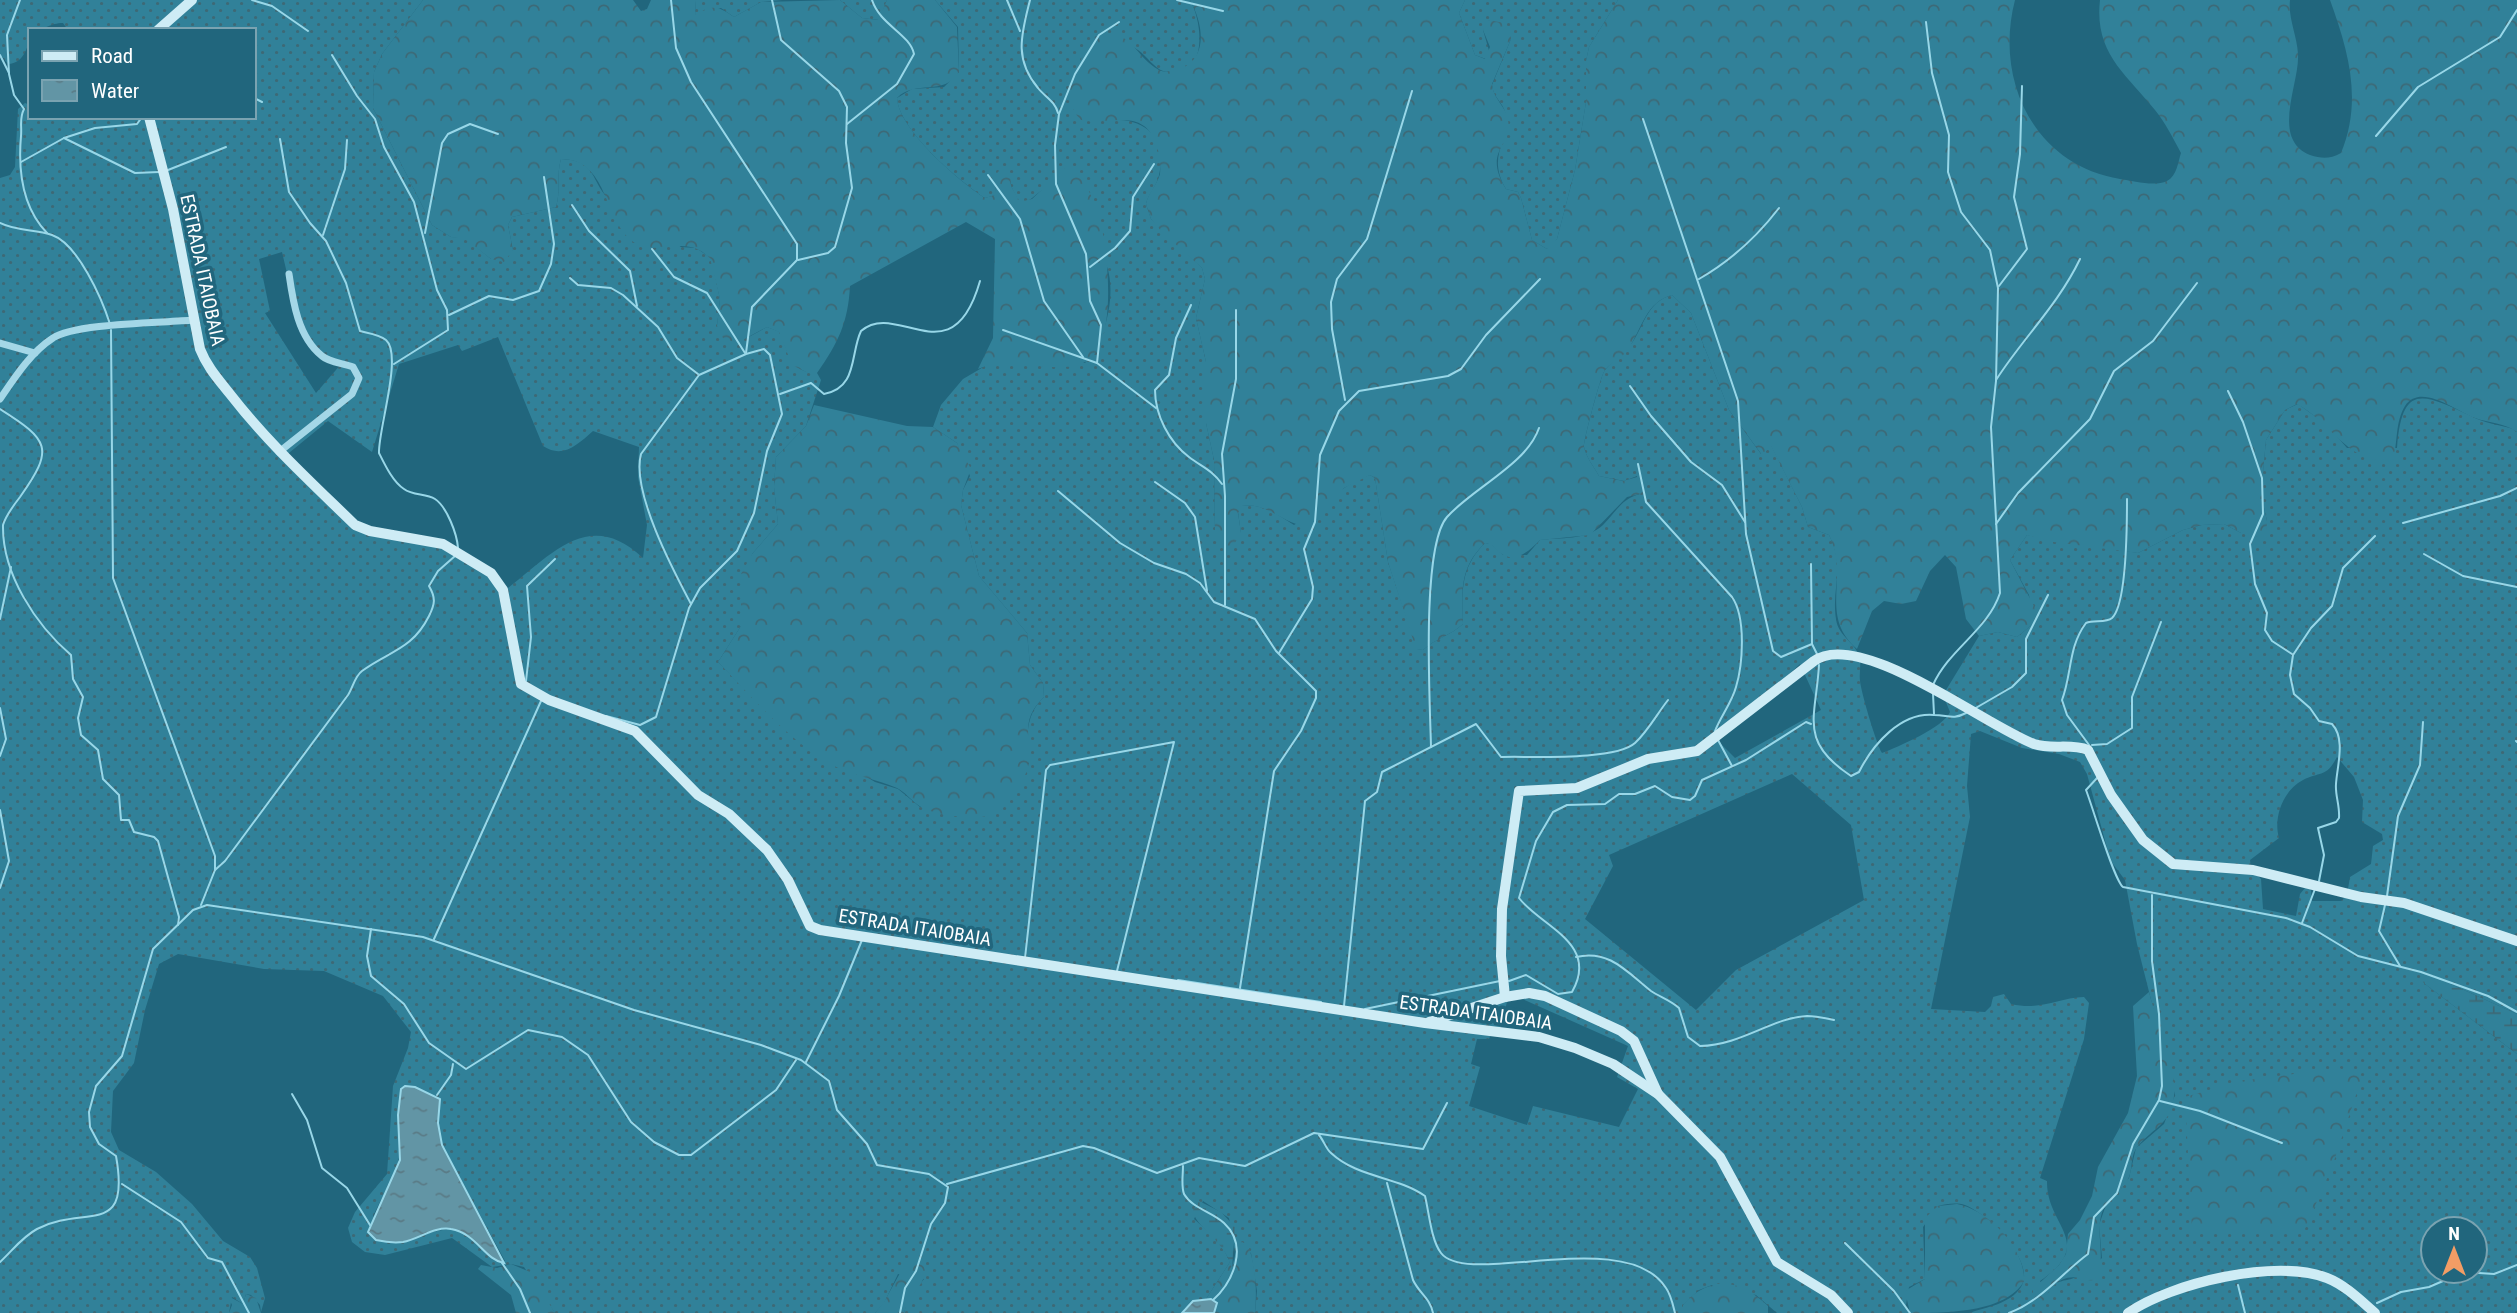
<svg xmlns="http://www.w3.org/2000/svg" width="2517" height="1313" font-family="'Roboto Condensed',sans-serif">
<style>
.grass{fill:url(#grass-dots);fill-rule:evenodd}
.forest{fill:url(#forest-crowns)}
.wetland{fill:url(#wetland-marsh)}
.water{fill:url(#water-ripples);stroke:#98d7e8;stroke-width:2}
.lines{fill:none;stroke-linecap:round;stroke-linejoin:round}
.stream{stroke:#98d7e8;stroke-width:2}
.street{stroke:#a4d7e7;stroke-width:7}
.secondary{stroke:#ceecf5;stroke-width:10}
.labels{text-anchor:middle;stroke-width:7;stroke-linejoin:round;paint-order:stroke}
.street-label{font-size:19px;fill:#fff;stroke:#21667d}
</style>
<defs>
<pattern id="grass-dots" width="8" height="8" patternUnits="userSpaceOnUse" patternTransform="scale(1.75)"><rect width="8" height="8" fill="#318199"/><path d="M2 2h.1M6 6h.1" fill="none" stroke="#3d6976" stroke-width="1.8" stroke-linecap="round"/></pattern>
<pattern id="forest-crowns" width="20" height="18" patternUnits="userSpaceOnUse" patternTransform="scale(1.75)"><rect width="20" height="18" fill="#318199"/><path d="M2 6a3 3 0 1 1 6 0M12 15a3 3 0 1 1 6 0" fill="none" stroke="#3d6976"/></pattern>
<pattern id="wetland-marsh" width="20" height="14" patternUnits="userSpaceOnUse" patternTransform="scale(1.75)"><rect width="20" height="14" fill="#318199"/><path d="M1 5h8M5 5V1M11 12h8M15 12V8" fill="none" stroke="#3d6976"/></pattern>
<pattern id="water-ripples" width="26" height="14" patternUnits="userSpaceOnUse" patternTransform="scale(1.75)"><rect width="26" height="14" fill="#6295a5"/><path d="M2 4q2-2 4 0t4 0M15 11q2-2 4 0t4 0" fill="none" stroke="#5a7b86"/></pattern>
</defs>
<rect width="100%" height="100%" fill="#21667d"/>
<g class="grass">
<path d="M0 0H423L382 54 374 72 373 108 432 225 451 237 465 238 491 259 513 250 508 225 512 217 556 207C561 191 556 175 561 159 597 160 591 182 608 198 628 217 658 232 681 247L696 248 711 258 720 299 717 326 747 338 767 327 780 332C787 350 791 374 817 373L821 380 806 426 776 457 774 487 778 524 752 554 741 626 718 662 778 723 875 782 898 789 920 807 1029 764C1027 738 1024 716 1044 697L1043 683 1030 665 1027 633 979 576 961 505 963 490 970 476 957 443 933 427 941 405 963 379 992 362 1085 363C1106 342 1119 287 1104 260 1093 240 1059 209 1042 190L1027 202H1019L1011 186 1009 175 995 185 996 195 985 198C958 180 899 130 897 98L912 89 944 87 959 72 958 27 935 0H1190C1204 25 1208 81 1163 71 1154 68 1147 56 1138 50 1127 42 1110 39 1097 34L1072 80 1101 121C1138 115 1169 132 1159 175 1157 186 1148 194 1146 204L1151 219 1202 268 1205 279 1196 318 1206 362V423L1214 460 1215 532 1241 533 1238 512 1241 506C1263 503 1276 514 1294 525 1319 510 1342 484 1370 475L1375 478 1388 562 1417 649 1423 650C1436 638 1450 636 1463 624 1462 591 1460 568 1485 543L1491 544 1503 555H1527L1540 540C1560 537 1586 541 1603 525 1616 512 1621 499 1640 494L1637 476 1624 481 1599 476C1594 467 1586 457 1584 447 1583 443 1601 374 1605 370 1613 360 1624 353 1632 343 1645 324 1647 302 1672 295L1691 313 1729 410 1761 454 1771 445 1802 507 1808 527 1829 535C1846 569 1831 587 1836 619 1838 637 1857 643 1860 659 1861 666 1859 674 1860 681 1861 692 1876 743 1882 753 1898 747 1944 727 1950 712L1943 695 1979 636 1998 632 2017 637 2034 623 2029 595 2010 560 2027 535 2138 553 2183 530 2202 525 2224 524 2241 533 2267 521 2261 494 2266 440 2285 410 2298 404 2327 425 2347 448H2397C2402 383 2422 393 2471 416 2484 423 2500 425 2513 429L2517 432V1014L2424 972 2425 984 2517 1054V1313H1969C1987 1307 2010 1304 2021 1287 2037 1262 1987 1213 1965 1205 1956 1202 1946 1204 1938 1206L1923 1227 1925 1279 1909 1287 1906 1305 1910 1313H1777L1756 1295 1712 1285 1699 1290 1683 1305V1313H1255L1257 1291 1251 1253 1238 1244 1235 1252 1229 1218 1203 1201 1194 1219 1220 1242 1230 1262 1206 1299 1185 1308 1182 1313H904L907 1301 924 1279 898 1274 884 1303 875 1313H555L524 1267 511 1264 492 1267 452 1238 385 1255 365 1252 352 1242 348 1228 355 1212 387 1174 393 1086 408 1048 411 1032 383 996 324 971 264 969 178 954 159 964 145 1010 134 1063 113 1091 111 1132 119 1150 156 1172 192 1204 223 1241 250 1257 257 1268 265 1298 261 1312 260 1305 251 1295 246 1294 243 1304 232 1297 229 1313H0V178L10 175 15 167 18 109 25 103 30 105V117H254V30H68L63 23C50 23 46 30 30 30 30 44 24 64 8 64L0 54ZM282 252 301 333 321 356 342 363 316 393 265 313 270 311 259 259ZM498 337 543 446C563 459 577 445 593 431L639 447 638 477 647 525 643 558C590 508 553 553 508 588L450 544 361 529 284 457 328 421 372 452 399 364 458 345 462 351ZM1800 664 1821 710 1735 758 1717 740ZM1980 731 2022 748 2059 754 2080 762 2087 774 2107 848 2113 864 2125 880 2137 944 2175 1095 2164 1124 2136 1148 2129 1178 2106 1205 2099 1225 2102 1258C2095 1264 2086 1274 2077 1277 2065 1282 2053 1279 2047 1294L2040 1281C2097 1242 2046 1227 2047 1181L2040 1178 2084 1039 2089 1003 2084 997C2057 998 2041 1011 2011 1004L2004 994 1993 997 1991 1006 1985 1012 1931 1009 1970 817 1967 786 1971 734ZM2337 757 2354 777 2363 800 2362 822 2382 834 2383 840 2373 846 2371 864 2350 877 2347 895 2341 901H2312L2310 882 2300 894 2296 916 2263 909 2261 879 2251 868 2250 860 2279 838C2273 818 2283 790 2303 780 2321 771 2326 778 2337 757ZM1792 774 1851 825 1864 900 1736 970 1696 1010 1585 919 1613 866 1609 855ZM1509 993 1628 1046 1617 1077 1638 1089 1619 1127 1533 1106 1527 1125 1469 1106 1480 1067 1471 1064 1477 1039H1489L1492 1031 1500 1032ZM440 1099 438 1123 442 1145 505 1261C492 1259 487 1252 479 1242 456 1218 428 1235 401 1242L373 1216 396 1170 400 1153ZM2433 1229H2475V1271H2433Z"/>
<path d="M696 0H782L761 2 734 17 721 8 695 15Z"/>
<path d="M840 0H887L879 20 862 18Z"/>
<path d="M1465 0H1618L1589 47 1586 61V102L1575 170 1557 239 1552 247 1547 249 1532 240 1521 198 1518 192 1506 189C1484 153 1515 137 1504 109 1500 100 1493 96 1492 85L1511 39 1489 20 1483 30 1490 54 1486 59 1475 55 1459 13Z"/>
</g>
<g class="forest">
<path d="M423 0H633L641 11 647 9 651 0H696L695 15C711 4 719 6 734 17L761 2 840 0 862 18 878 20 887 0H935L957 27 959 72C944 97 915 79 897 98 899 130 959 181 985 198L995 195 996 174 999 171 1010 175 1011 186 1020 202 1032 199 1065 168 1078 173C1086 185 1093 198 1098 211 1107 241 1121 349 1083 363 1049 376 1012 354 978 369L993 338 995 239 966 222 850 286C848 323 838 343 817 373H808L792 365 779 332 767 327 737 343 723 338 717 326 720 299 710 258C706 255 702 251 697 249 677 240 651 256 632 241 603 218 608 159 561 159 556 175 561 191 556 207L512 217 508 225 513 250 504 262 491 259 465 239 451 237 432 225 373 108 374 72 382 54Z"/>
<path d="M1190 0H1465L1459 13 1475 55 1485 59 1490 47 1483 30 1484 23 1489 20 1504 23 1511 32V39L1492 84C1493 99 1506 106 1508 120 1513 147 1482 150 1506 189L1518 192 1521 198 1532 240 1547 249 1557 239 1575 170 1586 102V61L1589 47 1618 0H2015C1994 80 2034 165 2120 179 2133 181 2155 187 2167 181 2177 176 2178 162 2181 153 2173 138 2165 122 2155 110 2126 74 2094 53 2100 0H2290C2288 19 2297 35 2298 54 2300 83 2270 139 2310 155 2322 159 2330 159 2341 153 2363 100 2348 50 2330 0H2517V432C2505 423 2489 423 2475 418 2457 412 2421 382 2405 406 2395 422 2398 442 2393 460 2350 467 2331 422 2297 404L2285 410 2266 440 2261 494 2267 521 2266 539 2241 533 2224 524 2202 525 2183 530 2138 553 2046 541 2027 535 2010 560 2036 610 2034 623 2017 637 1998 632 1979 636 1966 619 1956 567 1945 555 1930 571 1916 601 1901 604 1884 601 1872 611 1857 649C1818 615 1850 578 1829 535L1808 527 1802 507 1771 446 1762 455 1729 410 1691 313 1672 295C1646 302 1642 328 1629 348 1624 357 1612 361 1605 370 1601 374 1583 442 1584 447 1586 457 1594 467 1599 476L1623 481 1644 475 1648 477 1647 487 1640 494 1627 497 1590 535 1540 540C1529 551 1515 565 1499 552 1493 547 1493 544 1485 543 1459 568 1462 591 1463 624 1450 636 1436 638 1423 650L1416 649 1388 562 1375 478 1370 475 1344 488 1306 526C1282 524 1268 502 1242 506L1238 513 1241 533 1233 546 1222 545 1215 532 1214 460 1206 423V362L1196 318 1205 279 1202 268 1162 232 1151 219 1146 204C1148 193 1157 185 1160 174 1161 164 1159 150 1155 141 1141 107 1108 126 1081 120 1056 96 1080 58 1097 34 1132 28 1134 56 1159 70 1165 73 1174 71 1180 69 1209 58 1203 23 1190 0Z"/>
<path d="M814 405 907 426 933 427 957 443 971 469 963 490 961 505 979 576 1027 633 1030 665 1043 683 1044 697C1021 719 1030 733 1029 761 1028 777 1011 800 1000 811 985 823 933 816 918 805 911 800 905 792 897 788 877 779 853 776 832 765 790 742 751 696 718 662L741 626V574L752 554 778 524 774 487 776 457 806 426Z"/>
<path d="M2149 992C2156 1021 2177 1068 2174 1096 2172 1123 2153 1128 2138 1146 2130 1155 2133 1167 2129 1177 2125 1189 2111 1195 2105 1206 2092 1229 2108 1255 2096 1279 2089 1282 2087 1280 2080 1278 2060 1274 2052 1287 2043 1301L2033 1300V1289L2059 1265 2066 1254 2068 1234 2080 1220 2092 1196 2098 1167 2128 1113 2137 1076 2133 1006Z"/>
<path d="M2339 1068 2362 1077 2332 1167 2304 1231 2192 1230 2185 1097 2240 1081Z"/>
<path d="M1957 1204C1987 1209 2026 1249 2024 1281 2006 1313 1945 1313 1910 1313L1905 1291 1925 1279V1218L1938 1206Z"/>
<path d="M1242 1242 1248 1245C1256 1267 1257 1290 1255 1313H1214L1216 1303 1206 1299 1230 1262 1232 1267 1238 1244Z"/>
<path d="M910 1255 921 1260 926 1272C921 1289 908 1297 904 1313H875L884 1302Z"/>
<path d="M511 1264 530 1272 555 1313H516L511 1295 478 1269 481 1265 497 1268Z"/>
<path d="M1722 1283C1742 1285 1754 1293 1768 1306V1313H1683V1305C1694 1292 1705 1286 1722 1283Z"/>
<path d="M246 1294 256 1298 261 1313H229L232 1305 228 1296 243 1304Z"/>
</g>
<g class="wetland">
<path d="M2424 972 2517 1014V1054L2425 984 2421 980Z"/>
<path d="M1199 1201 1221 1212 1235 1227 1232 1269C1225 1239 1194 1227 1193 1210Z"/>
</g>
<g class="water">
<path d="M405 1086 415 1087 440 1099 438 1123 442 1145 504 1263C485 1260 476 1233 451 1229 435 1226 419 1239 403 1242 394 1243 385 1242 376 1240L368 1232 400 1160 398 1115 401 1089Z"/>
<path d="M1211 1299 1217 1303 1214 1313H1182L1193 1301Z"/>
</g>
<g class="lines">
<g class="stream">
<path d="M20 0 7 35 9 74 14 95 24 109C19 119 22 125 21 136 18 170 22 207 47 233"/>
<path d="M252 0 272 6 308 31"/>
<path d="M671 0 676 48 691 82 797 244V260L752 307 746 353"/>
<path d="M772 0 781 40 839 91 847 107 846 143 852 188 835 247 828 253 798 260"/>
<path d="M1007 0 1020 31"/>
<path d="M1030 0C1022 33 1013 58 1038 88 1045 97 1055 101 1058 113"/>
<path d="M1177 0 1223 11"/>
<path d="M1926 22 1932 73 1949 135 1948 172 1961 212 1990 250 1998 288 1996 381 1991 427 2000 593C1988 630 1949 649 1933 685"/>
<path d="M0 55 9 73"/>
<path d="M332 55 357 96 375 119 384 147 414 202 437 290 447 310 448 330 394 364"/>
<path d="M254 98 262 102"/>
<path d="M1643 119 1738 401 1746 534 1773 651 1781 657 1812 644"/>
<path d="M847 124 897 84 914 54C910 34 880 25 872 0"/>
<path d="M2376 136 2418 87 2500 37 2517 10"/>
<path d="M64 138 135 173 159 172"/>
<path d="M280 139 289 192 310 223 326 241 346 283 360 331C368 333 381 335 386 340 403 355 378 430 379 453 385 465 393 482 404 489 413 496 426 493 435 499 447 507 457 534 458 548"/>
<path d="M21 162 64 138 95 128 137 124 142 117"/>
<path d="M168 170 226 147"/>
<path d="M988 175 1020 219 1044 301 1083 357"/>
<path d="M572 205 589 231 630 271 637 306"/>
<path d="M0 223C18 232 35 229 52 235 78 244 102 299 110 324"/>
<path d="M425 233 442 143 448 134 470 124 498 134"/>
<path d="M323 235 345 169 347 140"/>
<path d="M652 249 674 277 707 293 745 353"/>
<path d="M1090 267 1115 248 1130 231 1133 197 1154 164"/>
<path d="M570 278 578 285 611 288 623 295 658 327 677 358 698 374"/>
<path d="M1699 279C1732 260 1756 238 1779 208"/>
<path d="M1999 286 2027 249 2014 197 2020 154 2022 86"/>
<path d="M1191 305 1176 338 1169 375 1155 390C1155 415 1169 442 1189 457 1202 467 1212 470 1222 484"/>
<path d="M449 315 489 296 513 300 539 291 551 264 554 244 544 177"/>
<path d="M111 330 113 578 215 856V870L201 905"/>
<path d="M1003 330 1097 363 1156 408"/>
<path d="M1097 363 1101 325 1090 301 1086 254 1056 184 1055 145 1059 114 1075 74 1099 35 1119 22"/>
<path d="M1996 380C2023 338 2058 305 2080 259"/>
<path d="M1630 386 1651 416 1691 462 1722 485 1745 522"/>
<path d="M2228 391 2243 422 2262 478 2263 514 2250 544 2255 584 2267 613 2265 630 2272 641 2292 654"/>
<path d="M780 394 811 383 824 394C858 388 850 354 861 331 897 299 952 379 980 281"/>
<path d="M1345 400 1332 329 1331 302 1337 279 1367 239 1412 91"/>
<path d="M0 409C49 440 55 448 20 497 13 506 6 515 3 525 2 574 36 625 71 655L73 679 83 697 78 718 81 735 98 750 103 779 119 795 121 820H129L134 832 154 837 158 841 179 917 178 925"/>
<path d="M1638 464 1646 502 1732 597C1746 617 1743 664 1736 687 1732 702 1721 716 1715 731"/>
<path d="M1155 482 1185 503 1195 517 1207 591"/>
<path d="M1058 491 1120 543 1154 563 1186 574 1200 583 1214 602 1255 619 1276 651 1316 691V698L1301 731 1274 771 1240 988"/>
<path d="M2403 523 2500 496 2517 488"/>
<path d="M1996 524 2018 493 2090 419 2114 371 2153 341 2197 283"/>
<path d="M2424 554 2463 576 2517 587"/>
<path d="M1811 564 1812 644 1818 656"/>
<path d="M1225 605V496L1222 454 1236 379V310"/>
<path d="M0 619 11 567"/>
<path d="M1279 653 1312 599 1313 587 1304 549 1315 522 1320 455 1339 411 1359 391 1448 376 1461 369 1486 335 1540 279"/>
<path d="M1819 665C1816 718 1798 741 1851 776L1859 772C1873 744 1901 712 1934 715 1948 715 1953 720 1966 713"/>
<path d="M526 681 531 637 527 586 555 559"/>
<path d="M1933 694 1934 714"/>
<path d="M0 708 6 739 0 756"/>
<path d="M1974 709 2012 687 2026 673V639L2048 595"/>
<path d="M606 716 640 725 656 717 689 608 700 588 737 551 754 513 767 451 782 414 770 355 764 349 746 354 699 375 641 454C631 491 673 570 691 604"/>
<path d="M1718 740 1732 766"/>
<path d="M2516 741 2517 742"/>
<path d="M2092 745 2107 744 2132 728V697L2161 622"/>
<path d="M1431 747C1430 702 1421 547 1447 517 1473 488 1527 464 1539 428"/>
<path d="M2092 749 2067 715 2062 700C2072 674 2068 647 2086 623 2094 620 2106 623 2112 618 2127 604 2127 521 2127 499"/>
<path d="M2098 777 2086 790C2093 808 2114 880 2123 887L2286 918 2310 927 2358 956 2421 972 2488 996 2517 1012"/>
<path d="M0 810 9 861 0 888"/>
<path d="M215 870 225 861 348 695C353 687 355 676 362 671 389 651 412 650 429 616 435 604 436 598 429 586L438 571 455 556"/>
<path d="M2319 881 2324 855 2318 828 2336 822 2339 818C2340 806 2335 795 2336 784 2337 766 2346 739 2332 724L2319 721 2310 708 2294 694 2290 675 2293 655 2311 628 2332 606 2343 568 2375 536"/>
<path d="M2387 896 2398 816 2420 765 2423 722"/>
<path d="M2385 905 2379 931 2400 966"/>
<path d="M2302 923 2315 889"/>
<path d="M371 929 367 956 371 976 404 1004 429 1043 466 1069 528 1030 562 1037 588 1055 631 1122 654 1142 679 1155H691L776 1090 796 1060"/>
<path d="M434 939 541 701"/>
<path d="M1576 957C1609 949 1627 972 1651 991 1660 997 1670 1000 1679 1008L1688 1037 1700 1046C1742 1045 1771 1018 1807 1016 1815 1016 1825 1018 1834 1020"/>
<path d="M1025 958 1046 770 1050 765 1174 742 1117 971"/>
<path d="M1178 980 1321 1002"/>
<path d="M1509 981 1526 975 1558 994 1572 992C1600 943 1540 926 1519 898L1536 841 1553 812 1567 805 1605 804 1619 794H1635L1655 786 1672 797 1690 800 1695 796 1702 780 1746 760 1806 722 1811 724"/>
<path d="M1344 1006 1365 801 1377 792 1382 772 1476 724 1501 757C1529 756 1615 761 1635 743 1648 731 1657 714 1668 700"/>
<path d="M1365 1009 1500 981"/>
<path d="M806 1062 839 996 862 940"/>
<path d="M292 1094 307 1120 322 1168 347 1188 370 1225"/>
<path d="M437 1095 451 1075 453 1064"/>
<path d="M2160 1101 2200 1111 2282 1143"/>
<path d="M1319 1135C1324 1141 1326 1149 1331 1153 1358 1178 1396 1176 1425 1196 1429 1212 1431 1240 1441 1253 1467 1288 1626 1225 1666 1288 1671 1295 1673 1305 1675 1313"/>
<path d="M1183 1166C1183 1175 1181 1186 1184 1194 1192 1208 1212 1212 1224 1223 1249 1246 1233 1282 1213 1300"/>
<path d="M1387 1183 1413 1280C1419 1293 1430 1298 1433 1313"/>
<path d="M122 1184 181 1222 208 1258 222 1262 249 1313"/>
<path d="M947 1184 1083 1146 1094 1148 1157 1173 1199 1158 1245 1166 1314 1133 1423 1149 1447 1103"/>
<path d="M1845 1243 1894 1291 1910 1313"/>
<path d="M0 1262C12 1251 22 1237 37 1229 85 1204 131 1239 116 1156L99 1144 90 1127 89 1112 96 1086 122 1056 153 949 193 910 207 905 423 937 634 1010 761 1045 801 1060 829 1081 837 1110 867 1144 877 1165 929 1174 948 1187 945 1203 931 1224 916 1271 905 1288 900 1313"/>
<path d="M502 1263 520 1289 530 1313"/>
<path d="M2238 1285 2245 1313"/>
<path d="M2377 1303 2401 1292 2429 1287 2464 1272 2494 1274 2517 1265"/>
<path d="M2009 1313C2041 1301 2061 1274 2088 1254L2094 1217 2117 1193 2133 1144 2159 1100 2162 1086 2159 1014 2152 961V895"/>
</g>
<g class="street">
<path d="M0 343 35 353"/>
<path d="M0 399C15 377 31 352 53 338 74 323 163 323 193 320"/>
<path d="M279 452 352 394 359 378 353 367C344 363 330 363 322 356 298 337 293 302 289 274"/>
</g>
<g class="secondary">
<path d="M158 30 192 0"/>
<path d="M149 117 173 209 200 349C207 367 219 380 230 394 268 443 311 482 355 525L370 531 443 544 491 573 503 590 521 684 549 700 635 731 698 795 729 814 767 850 788 880 810 926 820 930 1425 1023 1539 1037 1575 1048 1613 1064 1658 1094 1720 1157 1777 1262 1831 1295 1848 1313"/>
<path d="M1505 997 1501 956 1502 909 1519 791 1577 788 1648 759 1697 751 1814 661C1859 628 1986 726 2034 744 2052 750 2071 743 2088 750L2111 795 2143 840 2173 864 2253 870 2361 897 2404 903 2517 941"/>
<path d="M1429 1022 1505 997 1529 993 1545 996 1621 1031 1634 1041 1658 1094"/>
<path d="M2128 1313C2171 1283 2277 1258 2327 1278 2345 1285 2360 1300 2375 1313"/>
</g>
</g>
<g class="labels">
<g class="street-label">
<text transform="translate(203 270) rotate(78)" y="7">ESTRADA ITAIOBAIA</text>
<text transform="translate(915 927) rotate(9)" y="7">ESTRADA ITAIOBAIA</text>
<text transform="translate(1476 1012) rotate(8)" y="7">ESTRADA ITAIOBAIA</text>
</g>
</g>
<rect x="28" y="28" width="228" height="91" fill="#21667d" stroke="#7aa3b1" stroke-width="2"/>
<rect x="42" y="51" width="35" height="10" fill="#ceecf5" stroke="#7aa3b1" stroke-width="2"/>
<text x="91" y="63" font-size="21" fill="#ffffff">Road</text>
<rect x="42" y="80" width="35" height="21" fill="url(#water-ripples)" stroke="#7aa3b1" stroke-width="2"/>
<text x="91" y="98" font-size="21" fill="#ffffff">Water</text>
<g transform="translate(2454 1250)"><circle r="33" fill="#21667d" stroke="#7aa3b1" stroke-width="2"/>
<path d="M0-5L12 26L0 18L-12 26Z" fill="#f39d65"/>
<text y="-10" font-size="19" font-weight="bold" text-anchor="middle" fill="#ffffff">N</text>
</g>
</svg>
